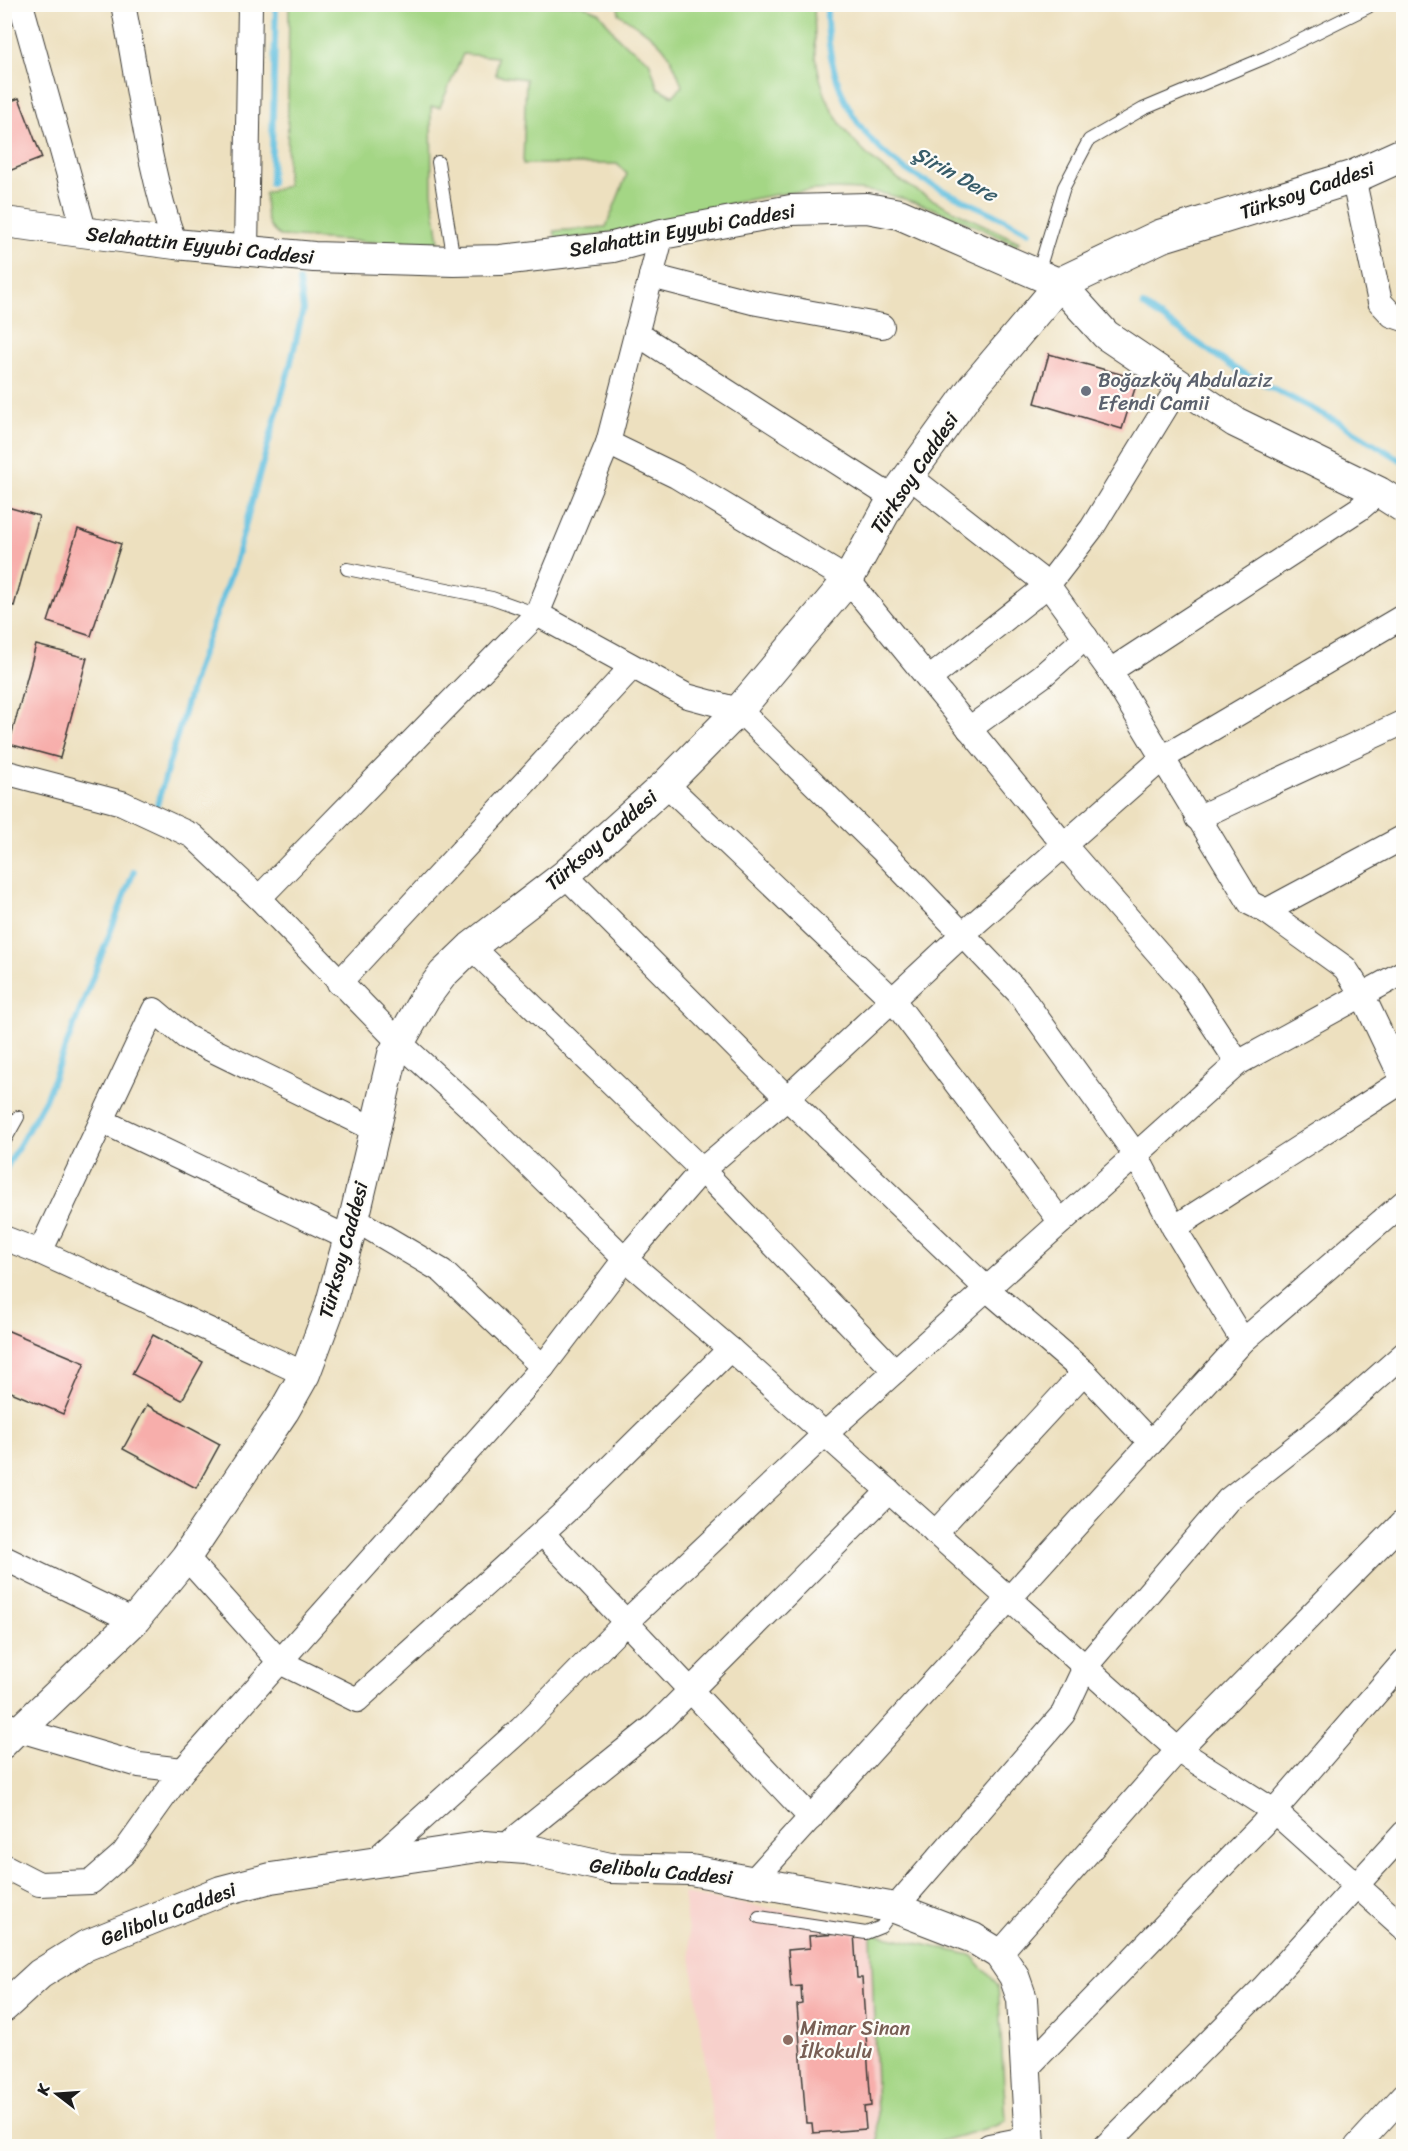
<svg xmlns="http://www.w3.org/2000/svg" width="1408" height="2151" font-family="Sriracha,sans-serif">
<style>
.built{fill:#f7d0cb}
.green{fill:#a4d685;stroke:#607950;stroke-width:1.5}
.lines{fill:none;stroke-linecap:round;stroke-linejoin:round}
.stream{stroke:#61bfdf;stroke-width:6}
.building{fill:#f7aeab}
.service-casing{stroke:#3b3934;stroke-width:14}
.minor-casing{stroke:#3b3934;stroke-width:26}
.tertiary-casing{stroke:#3b3934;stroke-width:32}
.secondary-casing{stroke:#3b3934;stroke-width:35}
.service{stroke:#fff;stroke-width:12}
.minor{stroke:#fff;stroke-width:24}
.tertiary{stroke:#fff;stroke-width:30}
.secondary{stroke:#fff;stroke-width:33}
.worship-dot{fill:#6b7280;stroke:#fdfcf7;stroke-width:2}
.education-dot{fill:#8d6e63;stroke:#fdfcf7;stroke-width:2}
.labels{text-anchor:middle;stroke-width:4.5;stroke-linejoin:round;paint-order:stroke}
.street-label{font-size:20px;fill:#1c1c1c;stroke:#fdfcf7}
.worship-label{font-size:20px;fill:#5b616d;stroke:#fdfcf7;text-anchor:start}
.education-label{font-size:20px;fill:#785e54;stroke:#fdfcf7;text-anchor:start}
.water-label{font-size:21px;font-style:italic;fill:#385d6a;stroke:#fdfcf7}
</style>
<rect width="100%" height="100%" fill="#fdfcf7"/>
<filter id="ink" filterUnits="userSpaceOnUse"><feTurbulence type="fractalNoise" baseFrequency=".0167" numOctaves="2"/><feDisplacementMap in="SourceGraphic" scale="12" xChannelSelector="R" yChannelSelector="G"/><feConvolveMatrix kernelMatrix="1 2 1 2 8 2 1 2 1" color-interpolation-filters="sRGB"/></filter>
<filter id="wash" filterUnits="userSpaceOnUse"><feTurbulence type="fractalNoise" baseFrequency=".008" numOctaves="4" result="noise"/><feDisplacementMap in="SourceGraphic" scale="24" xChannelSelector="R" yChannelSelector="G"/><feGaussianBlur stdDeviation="1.35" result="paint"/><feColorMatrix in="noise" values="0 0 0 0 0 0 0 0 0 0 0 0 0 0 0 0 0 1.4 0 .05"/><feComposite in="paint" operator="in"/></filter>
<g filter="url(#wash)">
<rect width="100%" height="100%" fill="#ede0bf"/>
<path class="built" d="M683 1894 861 1923 871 1933 878 2146H716Z"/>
<g class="green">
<path d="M624 4 814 5C815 24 814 45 817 64 833 166 938 201 1019 242L1016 245C974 225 930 204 885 194 807 176 701 212 625 230 603 235 579 237 557 240L554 231 606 227 627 174 617 164H523L526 79 496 75 497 57 463 54 440 107H431L432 192 439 242H370L280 236C264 226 266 210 265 193L287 186 289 5H582L599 12 619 39 649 61 658 88 673 96 682 86C668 42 656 39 619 14L618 7Z"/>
<path d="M871 1933 971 1955 998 1985 1006 2120 998 2125 924 2146H878Z"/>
</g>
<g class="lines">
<g class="stream">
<path d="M827 4C825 76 851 137 914 175 950 196 992 211 1029 232"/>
<path d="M271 183 276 4"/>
<path d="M1143 305 1237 370 1340 423 1404 462"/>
<path d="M157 805 196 671 235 562 290 366 303 310 299 281"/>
<path d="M4 1172 45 1100 134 871"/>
</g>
</g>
<g id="blocks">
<g class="building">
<path d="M19 98 42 158 4 173V104Z"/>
<path d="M1049 354 1138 379 1122 429 1035 403Z"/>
<path d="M4 506 39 516 14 606 4 603Z"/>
<path d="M78 529 121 544 91 636 48 622Z"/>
<path d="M36 645 87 658 60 758 9 744Z"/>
<path d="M4 1329 85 1363 63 1414 4 1389Z"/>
<path d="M153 1335 203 1362 182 1400 132 1374Z"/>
<path d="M147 1405 220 1444 196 1488 123 1449Z"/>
<path d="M854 1933 857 1978H862L871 2106 864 2107 866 2129 813 2133 812 2123H806L797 2005 802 2004 801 1986 791 1987 788 1950 810 1948 809 1936Z"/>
</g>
</g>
</g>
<g filter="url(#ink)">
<use href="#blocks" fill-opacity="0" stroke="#3b3934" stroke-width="1.5"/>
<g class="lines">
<defs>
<g id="service">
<path d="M438 162 454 261"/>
<path d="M1038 273 1064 187 1089 140 1143 109 1267 57 1368 7"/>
<path d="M347 569 492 598 537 614"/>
<path d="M4 1142 18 1117"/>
<path d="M759 1917 866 1933 881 1927 894 1909"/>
</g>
<g id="minor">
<path d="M21 4 85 233"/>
<path d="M123 4C139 84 147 167 175 244"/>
<path d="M1353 177 1380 302 1392 315 1404 319"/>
<path d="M246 251 250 4"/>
<path d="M651 276 752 302 882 326"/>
<path d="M636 333 893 498"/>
<path d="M608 443 676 476 848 580 1064 845 1188 987 1238 1063"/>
<path d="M909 476 1048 585 1110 671 1250 903 1266 911 1345 968 1362 994 1404 1083"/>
<path d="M537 614 687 696 739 710 883 851 1019 993 1136 1155 1174 1228 1243 1341"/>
<path d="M1110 671 1359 509 1379 492"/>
<path d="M929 679 1048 585 1092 528 1180 384"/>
<path d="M969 729 1042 676 1086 637"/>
<path d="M4 772 122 803 193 836 259 898 399 1042 470 1107 625 1259 730 1349 1178 1750 1274 1811 1404 1928"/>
<path d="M666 784 893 1000 1061 1222"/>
<path d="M1197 818 1404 722"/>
<path d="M565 875 787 1098 987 1289 1084 1372 1151 1443"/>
<path d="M259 898 537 614 608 443 662 234"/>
<path d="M1266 911 1404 837"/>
<path d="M471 947 702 1170 895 1371"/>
<path d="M339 983 632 667"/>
<path d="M102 1121 348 1238"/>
<path d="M354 1219 442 1271 543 1367"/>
<path d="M1174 1228 1403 1081"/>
<path d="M4 1238 40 1252 305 1374"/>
<path d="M40 1252 154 1010 186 1037 374 1129"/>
<path d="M542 1533 811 1818"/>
<path d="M935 1533 1084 1372"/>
<path d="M186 1557 280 1662 357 1700 566 1511 730 1349"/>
<path d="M4 1558 134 1621"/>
<path d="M4 1723 20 1730 139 1765 183 1770"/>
<path d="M4 1746 20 1730"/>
<path d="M504 1847 656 1725 889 1491"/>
<path d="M372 1863 521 1729 626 1622 825 1434 1238 1063 1404 972"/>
<path d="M4 1866 39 1884 91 1882 123 1854 183 1770 543 1367 625 1259 702 1170 787 1098 963 934 1164 757 1404 616"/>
<path d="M754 1880 1243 1341 1404 1202"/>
<path d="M895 1908 1063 1714 1085 1667 1228 1500 1326 1423 1404 1354"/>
<path d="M999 1954 1178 1750 1404 1521"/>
<path d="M1024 2071 1262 1825 1404 1661"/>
<path d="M989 2146 1030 2138"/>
<path d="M1106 2146 1263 1988 1404 1833"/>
<path d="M1357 2146 1404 2095"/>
</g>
<g id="tertiary">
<path d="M4 222 175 244 314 257 454 261 501 260 613 247 662 234 791 210 867 208 899 214 1060 284 1106 335 1235 422 1379 492 1404 508"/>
<path d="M20 1730 134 1621 186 1557 284 1411 305 1374 329 1310 354 1219 393 1054 425 998 443 974 471 947 565 875 666 784 739 710 848 580 893 498 973 387 1060 284"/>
<path d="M4 2007 40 1974 85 1946 221 1891 271 1878 484 1846 526 1849 610 1868 691 1870 895 1908 973 1938 999 1954 1014 1976 1022 1999 1030 2146"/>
</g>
<path id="secondary" d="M1060 284 1161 236 1353 177 1404 154"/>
</defs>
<use href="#service" class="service-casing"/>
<use href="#minor" class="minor-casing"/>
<use href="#tertiary" class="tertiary-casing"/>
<use href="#secondary" class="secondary-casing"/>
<use href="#service" class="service"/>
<use href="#minor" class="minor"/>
<use href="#tertiary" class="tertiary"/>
<use href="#secondary" class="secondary"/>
</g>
</g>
<circle class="worship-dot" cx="1086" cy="391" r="6"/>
<circle class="education-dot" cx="788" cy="2040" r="6"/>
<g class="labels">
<g class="street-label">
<text transform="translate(1307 190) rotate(-19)" y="7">Türksoy Caddesi</text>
<text transform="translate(682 230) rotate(-10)" y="7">Selahattin Eyyubi Caddesi</text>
<text transform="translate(200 245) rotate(6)" y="7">Selahattin Eyyubi Caddesi</text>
<text transform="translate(914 473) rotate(-56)" y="7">Türksoy Caddesi</text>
<text transform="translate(601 840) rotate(-41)" y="7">Türksoy Caddesi</text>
<text transform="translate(343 1250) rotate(-75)" y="7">Türksoy Caddesi</text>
<text transform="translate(661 1871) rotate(5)" y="7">Gelibolu Caddesi</text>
<text transform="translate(168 1914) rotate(-21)" y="7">Gelibolu Caddesi</text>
</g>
<g class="worship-label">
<text x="1098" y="387">Boğazköy Abdulaziz<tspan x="1098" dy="23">Efendi Camii</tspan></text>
</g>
<g class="education-label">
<text x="800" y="2035">Mimar Sinan<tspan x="800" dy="23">İlkokulu</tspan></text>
</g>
<g class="water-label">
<text transform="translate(955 174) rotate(29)" y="7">Şirin Dere</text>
</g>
</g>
<rect width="1408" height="2151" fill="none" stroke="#fdfcf7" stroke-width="24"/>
<g transform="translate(57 2094) rotate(287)" stroke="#fdfcf7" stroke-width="4.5" paint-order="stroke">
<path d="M0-4.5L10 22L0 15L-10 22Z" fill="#1c1c1c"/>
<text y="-9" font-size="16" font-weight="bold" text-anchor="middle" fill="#1c1c1c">K</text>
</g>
</svg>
